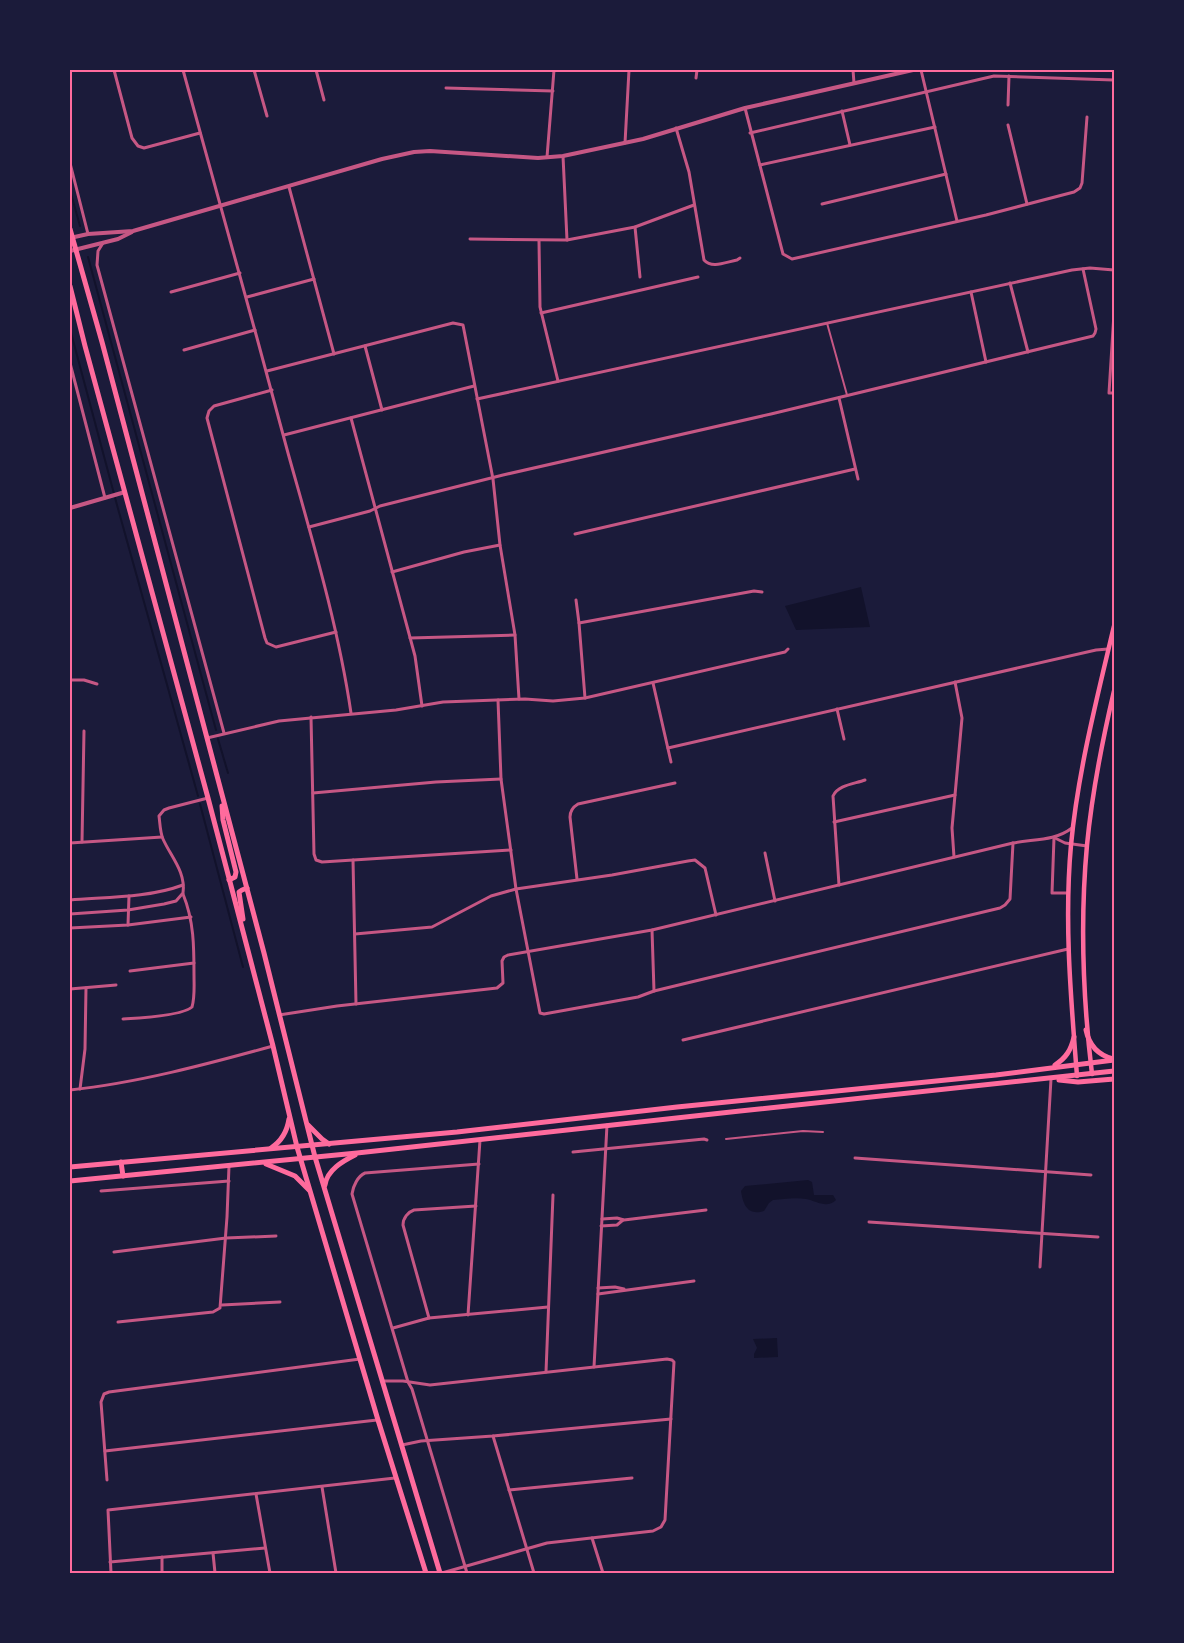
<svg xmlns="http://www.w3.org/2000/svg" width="1184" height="1643" font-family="Quicksand,sans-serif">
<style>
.water{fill:#12122b}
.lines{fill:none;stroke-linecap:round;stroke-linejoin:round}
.stream{stroke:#12122b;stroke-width:2}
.service{stroke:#c65784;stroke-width:2}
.minor{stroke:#c65784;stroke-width:3}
.tertiary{stroke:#c65784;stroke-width:4}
.secondary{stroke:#ff6b9d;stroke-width:4.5}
.primary{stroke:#ff6b9d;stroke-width:5}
.neatline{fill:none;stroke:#ff6b9d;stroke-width:2}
</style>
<rect width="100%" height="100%" fill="#1b1b3a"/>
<g class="water">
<path d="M861 587 870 627 796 630 785 606Z"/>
<path d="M808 1180 812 1182 814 1195H833L836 1200C827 1209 816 1201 806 1199 796 1197 783 1199 773 1200L769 1203 764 1211C748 1216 743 1205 741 1191L745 1186Z"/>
<path d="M777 1338 778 1357 754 1358V1354L757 1348 753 1339Z"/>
</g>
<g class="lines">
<g class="stream">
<path d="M70 190 80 226"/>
<path d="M88 257 216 730"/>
<path d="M70 329 117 505 198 796"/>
<path d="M218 739 228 773"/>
<path d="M200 804 243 967"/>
</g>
<g class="service">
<path d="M827 323 847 395"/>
<path d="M726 1139 803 1131 823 1132"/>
</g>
<g class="minor">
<path d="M114 70 132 138 138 146 144 148 200 133"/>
<path d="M183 70C218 197 254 325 288 453 312 539 338 625 351 713"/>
<path d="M254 70 267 116"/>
<path d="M316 70 324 100"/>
<path d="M853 70 854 83"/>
<path d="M921 70 957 221"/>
<path d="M696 78 697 70"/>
<path d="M446 88 553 91"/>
<path d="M1008 105 1009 76"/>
<path d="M745 108 783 254 792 259 986 215 1074 192 1080 188 1082 183 1087 117"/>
<path d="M842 111 850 145"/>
<path d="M1008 125 1027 204"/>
<path d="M676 128 689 172 704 260C712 269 726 262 737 260L740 258"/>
<path d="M750 133 994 76 1114 80"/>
<path d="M625 143 629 70"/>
<path d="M563 156 567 240"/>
<path d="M547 157 554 70"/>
<path d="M70 163 88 234"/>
<path d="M760 165 935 127"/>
<path d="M289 187 334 354"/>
<path d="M822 204 946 174"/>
<path d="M635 227 640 277"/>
<path d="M470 239 567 240 635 227 694 205"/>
<path d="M539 241 540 307 558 381"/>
<path d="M103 243 98 251 97 265 224 733"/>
<path d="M1010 283 1028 352"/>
<path d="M171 292 240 273"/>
<path d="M971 292 986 362"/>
<path d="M247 297 314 279"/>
<path d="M541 313 698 277"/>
<path d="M1114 313 1109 393H1114"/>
<path d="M365 346 382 410"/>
<path d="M184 350 255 330"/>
<path d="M70 363 105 498"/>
<path d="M267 371 453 323 463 325 493 479 500 545 515 635 519 699"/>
<path d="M272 390 214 406 209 411 207 418 265 638 267 643 276 647 336 632"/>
<path d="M839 398 858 479"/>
<path d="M477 399 1072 270 1090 268 1114 270"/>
<path d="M351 418 415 656 422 706"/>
<path d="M284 435 474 386"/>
<path d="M309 527 370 511 380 506 503 475 771 414 1093 336 1095 333 1096 329 1083 269"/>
<path d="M575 534 855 469"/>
<path d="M392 572 464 552 500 545"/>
<path d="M576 600 579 623 585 698"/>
<path d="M579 623 754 591 762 592"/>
<path d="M410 638 515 635"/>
<path d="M70 680H84L97 684"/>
<path d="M653 683 671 762"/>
<path d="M498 700 501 779 516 889 540 1013 544 1014 638 997 654 991 687 983 1000 908 1005 905 1010 899 1013 843"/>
<path d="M837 709 844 739"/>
<path d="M311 717 314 854 316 860 322 862 511 850"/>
<path d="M207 738 279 721 396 710 443 702 525 699 553 701 585 698 785 652 788 649"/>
<path d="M668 748 1096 650 1108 649"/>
<path d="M313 793 436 782 501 779"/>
<path d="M834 822 955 795"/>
<path d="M1054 838 1052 893H1068"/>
<path d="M1055 838 1065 843 1087 846"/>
<path d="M82 842 84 731"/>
<path d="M70 843 162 837"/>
<path d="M765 853 775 901"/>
<path d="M954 857 952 828 962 718 955 682"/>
<path d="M353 860 356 1004"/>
<path d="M577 879 570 817C570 811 573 807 578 804L675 783"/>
<path d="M839 885 833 796C838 785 854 784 865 780"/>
<path d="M70 900C107 897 148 898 183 885"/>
<path d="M70 914 128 910 164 904 176 901 183 893C186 872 171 857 163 839 160 832 160 823 159 816L164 810 169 808 208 798"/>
<path d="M128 925 129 896"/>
<path d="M70 928 128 925 191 917"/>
<path d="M652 930 654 991"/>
<path d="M355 934 432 927 491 896 516 889 612 875 688 861 695 860 705 868 716 915"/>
<path d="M130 971 194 963"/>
<path d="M70 989 116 985"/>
<path d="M279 1015 337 1006 497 988 503 983 502 961 504 957 508 955 652 930 1013 843C1034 839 1055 841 1072 828"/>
<path d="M123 1019C139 1018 182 1016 192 1007 195 997 194 986 194 975 194 947 194 921 183 894"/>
<path d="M683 1040 1068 949"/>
<path d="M80 1089 85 1049 86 988"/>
<path d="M70 1090C137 1083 208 1064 273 1046"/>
<path d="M573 1152 704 1139 707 1140"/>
<path d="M855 1158 1091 1175"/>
<path d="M101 1191 229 1181"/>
<path d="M602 1219 617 1218 624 1220 706 1210"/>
<path d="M869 1222 1098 1237"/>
<path d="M601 1226 617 1225 623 1220"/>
<path d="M114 1252 226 1238 276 1236"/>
<path d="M1040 1267 1051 1079"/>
<path d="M598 1288 615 1287 624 1289"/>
<path d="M598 1294 694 1281"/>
<path d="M222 1305 280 1302"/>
<path d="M468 1315 480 1140"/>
<path d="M429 1318 403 1225C403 1218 408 1212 414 1210L476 1206"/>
<path d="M118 1322 213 1312 220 1308 227 1217 229 1166"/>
<path d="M393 1328 429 1318 548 1307"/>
<path d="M594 1367 607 1125"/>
<path d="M546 1372 553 1195"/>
<path d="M382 1381H403L430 1385 667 1359 672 1360 674 1362 665 1520 661 1527 653 1531 547 1543 442 1573"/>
<path d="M493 1436 534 1573"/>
<path d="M402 1445 421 1441 493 1436 671 1419"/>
<path d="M105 1451 377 1420"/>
<path d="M107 1480 101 1402 104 1394 109 1392 360 1359"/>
<path d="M322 1487 336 1573"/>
<path d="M509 1490 632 1478"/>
<path d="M256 1494 270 1573"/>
<path d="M592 1538 603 1573"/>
<path d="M213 1553 215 1573"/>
<path d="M162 1557V1573"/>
<path d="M110 1562 265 1548"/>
<path d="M111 1573 108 1510 395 1478"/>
<path d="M467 1573 412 1389 408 1382 352 1194C353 1186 358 1176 365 1173L479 1164"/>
</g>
<g class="tertiary">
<path d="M70 238 88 234 133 231 382 159 414 152 430 151 538 158 563 156 643 139 745 108 913 70"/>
<path d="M70 251 118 239 132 232"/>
<path d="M70 508 125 492"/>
</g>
<g class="secondary">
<path d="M1092 1074C1083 999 1080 921 1087 845 1092 793 1102 742 1114 691"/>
<path d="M1077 1076C1071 999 1064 922 1071 845 1078 771 1097 698 1114 626"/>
</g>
<g class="primary">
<path d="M70 229 102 342 264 953 315 1157 440 1573"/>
<path d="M70 286 85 346 208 798 273 1046 297 1147 378 1420 426 1573"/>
<path d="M222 806 223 820 236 872 235 877 229 880"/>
<path d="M243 919 239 892 242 890 247 888"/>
<path d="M1086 1030C1089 1045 1098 1055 1113 1059"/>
<path d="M1055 1065C1066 1058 1071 1050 1074 1037"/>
<path d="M1059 1080 1078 1082 1114 1079"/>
<path d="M308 1125 322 1139 329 1144"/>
<path d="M271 1148C282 1141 287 1132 289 1119"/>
<path d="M121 1162 123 1176"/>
<path d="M266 1164 295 1176 309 1190"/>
<path d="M70 1167 457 1132 677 1107 996 1075 1114 1060"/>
<path d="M70 1181 357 1153 740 1111 1114 1071"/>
<path d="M325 1185C327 1170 343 1161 355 1155"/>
</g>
</g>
<rect width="1184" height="1643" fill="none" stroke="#1b1b3a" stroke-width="142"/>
<rect x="71" y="71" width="1042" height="1501" class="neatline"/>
</svg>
